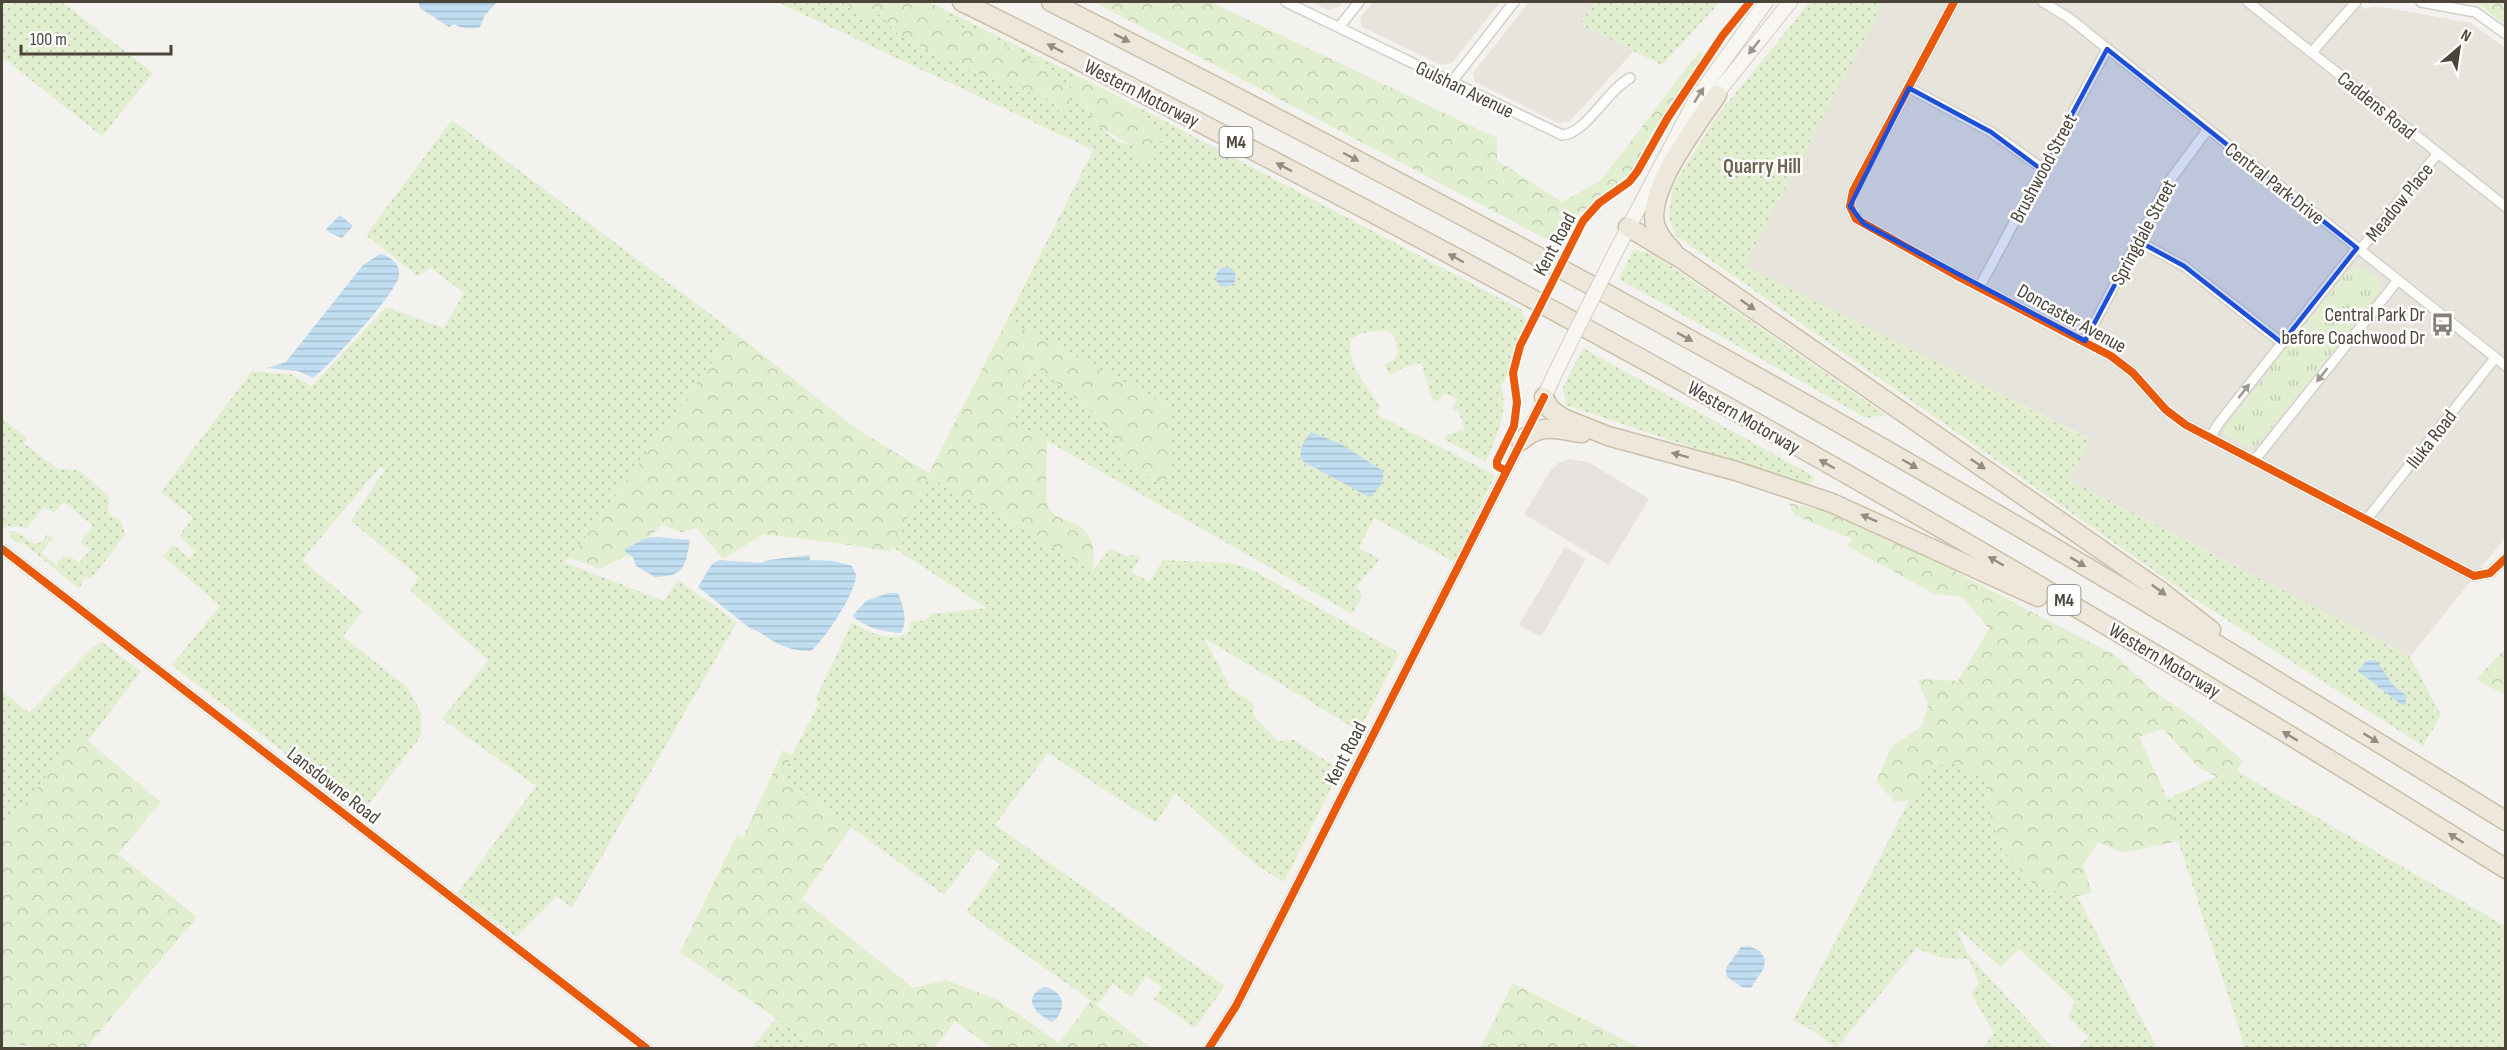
<svg xmlns="http://www.w3.org/2000/svg" width="2507" height="1050" font-family="'Sofia Sans Condensed',sans-serif">
<style>
.residential{fill:#e7e4dc}
.grass{fill:url(#grass-dots)}
.forest{fill:url(#forest-crowns)}
.park{fill:url(#park-tufts)}
.parking{fill:#e6e3df}
.water{fill:url(#water-rules)}
.lines{fill:none;stroke-linecap:round;stroke-linejoin:round}
.minor-casing{stroke:#d2d0cb;stroke-width:12}
.secondary-casing{stroke:#d3cfc5;stroke-width:16}
.motorway-casing{stroke:#ccbfa9;stroke-width:21}
.minor{stroke:#fdfdfc;stroke-width:9}
.secondary{stroke:#f7f6f1;stroke-width:14}
.motorway{stroke:#ede8db;stroke-width:18}
.secondary-bridge-casing{stroke:#d3cfc5;stroke-width:16;stroke-linecap:butt}
.secondary-bridge{stroke:#f7f6f1;stroke-width:14}
.cycleway-casing{stroke:#fff;stroke-width:11}
.cycleway{stroke:#e8590c;stroke-width:8}
.oneway{fill:#948e82}
.oneway2{fill:#98948c}
.oneway3{fill:#9b9791}
.marked{fill:#1d4ed8;fill-opacity:0.2;stroke:#1d4ed8;stroke-width:4.5;stroke-linejoin:round}
.labels{text-anchor:middle;stroke-width:5;stroke-linejoin:round;paint-order:stroke}
.shield{fill:#fff;stroke:#817c74;stroke-width:1.5}
.shield-label{font-size:18px;font-weight:bold;fill:#4b4439}
.street-label{font-size:20px;fill:#4b4439;stroke:#fff}
.poi-label{font-size:20px;fill:#4b4439;stroke:#fff;text-anchor:end}
.neighbourhood-label{font-size:21px;font-weight:bold;fill:#6e6250;stroke:#fff}
</style>
<defs>
<pattern id="grass-dots" width="8" height="8" patternUnits="userSpaceOnUse" patternTransform="scale(1.5)"><rect width="8" height="8" fill="#e1eecf"/><path d="M2 2h.1M6 6h.1" fill="none" stroke="#c3cdb2" stroke-width="1.8" stroke-linecap="round"/></pattern>
<pattern id="forest-crowns" width="20" height="18" patternUnits="userSpaceOnUse" patternTransform="scale(1.5)"><rect width="20" height="18" fill="#e1eecf"/><path d="M2 6a3 3 0 1 1 6 0M12 15a3 3 0 1 1 6 0" fill="none" stroke="#c3cdb2"/></pattern>
<pattern id="park-tufts" width="24" height="20" patternUnits="userSpaceOnUse" patternTransform="scale(1.5)"><rect width="24" height="20" fill="#e1eecf"/><path d="M3 7l-1-3M5 7V3M7 7l1-3M15 17l-1-3M17 17v-4M19 17l1-3" fill="none" stroke="#c3cdb2"/></pattern>
<pattern id="water-rules" width="6" height="5" patternUnits="userSpaceOnUse" patternTransform="scale(1.5)"><rect width="6" height="5" fill="#c0ddf1"/><path d="M0 2.5h6" fill="none" stroke="#a6bfcf"/></pattern>
</defs>
<rect width="100%" height="100%" fill="#f4f2ee"/>
<g class="residential">
<path d="M1310 2H1343L1339 7 1328 10Z"/>
<path d="M1373 2H1500L1452 63 1441 65 1362 27 1360 18Z"/>
<path d="M1529 2H1596L1579 24 1634 51 1570 121 1558 123 1475 82 1473 73Z"/>
<path d="M1884 2H2356L2365 9 2373 7 2387 8 2471 23 2505 48V538L2410 657 2070 480 2090 439 1743 266Z"/>
</g>
<g class="grass">
<path d="M2 2H62L153 73 102 136 2 57Z"/>
<path d="M777 2H846L861 18 878 13 899 35 944 59 952 55C959 60 966 69 974 72 1003 83 1044 85 1061 114L1059 77 983 32 969 31 942 18 948 16 947 11 1082 78 1071 83C1087 105 1101 142 1133 145 1144 146 1156 142 1166 140L1121 98 1522 310 1527 324 1517 343 1510 373 1501 385C1509 416 1496 433 1486 462L1444 439 1447 435 1464 429 1459 412 1452 409 1457 399 1444 393 1438 402 1432 398 1421 363 1402 368 1390 375 1384 364 1394 360 1398 351 1395 337 1388 331C1375 330 1362 332 1351 339 1346 364 1367 386 1380 406L1376 414 1495 475 1454 562 1374 518 1359 548 1380 559 1357 586 1362 597 1352 614 1014 422 1033 364 1086 406 1111 432 1125 464 1165 486 1168 406 1007 320 1093 150Z"/>
<path d="M1596 2H1720L1662 65 1579 24Z"/>
<path d="M1810 2H1884L1744 266 2090 440 2070 480 2410 657 2441 715 2423 746 2193 598 1675 235 1669 217 1673 186 1716 117Z"/>
<path d="M452 120 734 332 570 558 564 562 664 601 678 580 737 622 572 908 557 896 516 937 458 893 536 786 442 719 488 660 410 590 419 577 351 521 385 469 381 466 302 560 363 611 343 636 409 689 421 713V736L362 813 172 665 220 606 163 556 173 544 190 559 195 551 179 536 193 517 161 492 252 371 290 374 312 386 386 307 444 328 464 293 431 268 418 276 366 235Z"/>
<path d="M1633 250 1652 253 1886 415 1866 418 1619 279Z"/>
<path d="M1583 348 1815 477 1810 487 1566 405 1563 387Z"/>
<path d="M2 418 27 438 24 443 58 469 76 470 83 473 110 498 108 512 113 518 117 517 121 520 125 535 92 578 85 577 79 589 26 545 21 542H16L10 537 11 535 8 531 18 532 34 544 42 542 47 534 54 540 52 542 50 541 41 553 56 565 63 556 67 558 69 556 79 563 90 550 80 542 93 526 64 502 54 513 44 507 27 528 7 526 2 530Z"/>
<path d="M929 473 1093 571 1109 549 1125 555 1141 556 1132 572 1149 582 1163 560 1229 563 1253 570 1399 653 1359 731 1204 638 1229 685 1226 686 1253 703 1254 716 1278 741 1294 740 1340 770 1284 882 1256 865 1175 793 1156 823 1048 753 995 825 1225 986 1195 1028 1154 999 1162 987 1146 976 1132 997 1113 984 1097 1005 966 912 1000 864 978 849 944 895 781 776 819 703 815 700 852 622C866 632 894 644 909 632L910 622 926 620 931 614 987 608 892 547Z"/>
<path d="M102 642 141 671 88 741 78 737 2 832V695L3 692 29 713 93 647Z"/>
<path d="M1977 730 1992 822 2076 894 2157 1048H2078L2088 1037 2068 1017 2075 1001 2019 949 2001 967 1957 928 1967 953 2053 1048H1983L1994 1033 1971 994 1979 983 1969 959C1950 960 1935 957 1917 948L1837 1048 1813 1031 1793 1020 1884 850 1936 746Z"/>
<path d="M2233 769 2505 926V1048H2245L2165 800Z"/>
<path d="M776 1018 816 1048H752Z"/>
</g>
<g class="forest">
<path d="M846 2H928L947 11 948 16 943 18 969 31 983 32 1059 77 1073 109 1061 114 1056 106 1044 95 1039 96 971 71 952 55 944 59 899 35 878 13 861 18Z"/>
<path d="M1094 2H1211L1497 138V160L1562 202 1601 180 1699 52 1704 54 1632 171 1578 215 1560 246Z"/>
<path d="M2462 2H2505V25L2479 4Z"/>
<path d="M1082 78 1121 98 1167 139 1150 144 1156 154 1153 162H1141L1132 145C1117 139 1106 128 1091 124 1093 110 1083 99 1072 91L1070 83Z"/>
<path d="M1007 320 1168 406 1173 451 1165 486 1125 464 1111 432 1086 406 1032 364 1014 422 1047 440C1047 454 1045 496 1048 506 1054 526 1088 515 1093 548 1095 555 1093 564 1093 571L991 510 928 477 890 552 844 544 764 534 723 559 697 528 681 532 662 525 633 552 600 569 570 558 734 332 854 427 929 473Z"/>
<path d="M1789 503 1838 514 1916 551 2116 656 2153 691 2199 722 2243 761 2229 783 2199 768 2163 729 2139 737 2168 800 2179 841 2123 853 2098 842 2083 865 2092 893 2074 897 2033 884 2003 851 1992 822 1985 779 1949 760 1922 777 1917 799 1895 802 1876 782 1892 746 1921 727 1928 707 1918 679 1958 681 1989 629 1963 597 1934 594 1847 546 1852 539 1794 515Z"/>
<path d="M2505 649V695L2476 679Z"/>
<path d="M78 736 88 741 161 802 118 854 197 917 86 1048H42L17 1045 16 1048H2V832Z"/>
<path d="M783 750 792 755 781 776 851 827 802 899 913 988 946 980 998 1000 1059 1043 1091 1001 1151 1048H992L955 1021 934 1048H816L776 1018 680 952 737 835 743 838Z"/>
<path d="M1513 983 1640 1048H1480Z"/>
</g>
<path class="park" d="M2362 268 2380 282 2381 290 2334 349V354L2309 388H2303L2258 445 2248 447 2225 435 2224 427 2268 372V366L2302 324 2307 323 2349 270Z"/>
<g class="parking">
<path d="M1569 459 1588 462 1649 499 1609 565 1524 514 1551 470 1558 463Z"/>
<path d="M1565 547 1586 559 1541 637 1519 625Z"/>
</g>
<g class="water">
<path d="M418 2H497L485 15 480 27C472 29 461 29 454 24L449 27 420 8Z"/>
<path d="M340 215 353 226 342 238 330 233 326 229Z"/>
<path d="M380 254C390 256 401 264 399 276 395 295 330 365 313 378L298 371 267 368 286 362 363 265Z"/>
<circle cx="1226" cy="277" r="10"/>
<path d="M1311 432 1343 445 1383 471C1385 482 1378 491 1369 497L1304 462C1296 452 1304 442 1311 432Z"/>
<path d="M657 537 690 540C685 567 685 576 655 577L636 566 633 557 626 553 625 549 647 538Z"/>
<path d="M809 555 810 560 834 561 852 566C853 569 855 572 856 575 856 592 824 641 811 651 798 651 785 648 773 641 764 636 761 631 751 629L698 587 712 564 719 560 760 563 769 560Z"/>
<path d="M888 593H898C903 605 908 621 901 633 883 632 867 628 852 616L866 601Z"/>
<path d="M2376 660 2394 686 2407 696 2405 705H2402L2358 671 2366 661Z"/>
<path d="M1749 946 1760 951 1765 959 1764 968 1751 988 1742 987 1726 976V968L1741 947Z"/>
<path d="M1046 987C1064 992 1067 1008 1054 1021L1051 1022 1037 1012 1032 1003C1031 995 1038 988 1046 987Z"/>
</g>
<g class="lines">
<defs>
<g id="minor">
<path d="M1286 2 1562 135C1586 134 1607 90 1630 78"/>
<path d="M1954 2 1853 191 1850 206 1856 219 1959 277 2111 356 2133 373 2166 410 2186 425 2474 576 2490 573 2506 558"/>
<path d="M2043 2 2069 18 2506 366"/>
<path d="M2248 2 2506 207"/>
<path d="M2421 2 2475 12 2506 34"/>
<path d="M1339 27 1359 2"/>
<path d="M2312 52 2356 2"/>
<path d="M1451 83 1514 2"/>
<path d="M1909 88 1991 132 2043 169"/>
<path d="M2138 241 2184 266 2282 343"/>
<path d="M2360 250 2438 153"/>
<path d="M1979 288 2107 49"/>
<path d="M2085 341 2168 183 2208 129"/>
<path d="M2210 438 2219 423 2357 248"/>
<path d="M2254 461 2398 280"/>
<path d="M2367 519 2495 358"/>
<path d="M2 549 646 1048"/>
<path d="M1209 1048 1236 1006 1544 397"/>
</g>
<g id="secondary">
<path d="M1710 102 1790 2"/>
<path d="M1614 255 1696 99 1766 2"/>
<path d="M1544 397 1561 361"/>
</g>
<g id="motorway">
<path d="M962 2C1071 55 1179 112 1287 168 1702 385 2109 620 2506 869"/>
<path d="M1051 2C1378 168 1702 340 2017 526 2181 622 2344 721 2506 821"/>
<path d="M1628 227 1683 260 2162 592 2211 630"/>
<path d="M1673 251C1665 243 1658 234 1655 224 1647 189 1698 123 1717 95"/>
<path d="M1544 397 1550 409 1563 418 1608 436 1736 471 1832 503 2038 597"/>
<path d="M1521 441C1541 422 1558 430 1582 433"/>
</g>
</defs>
<use href="#minor" class="minor-casing"/>
<use href="#secondary" class="secondary-casing"/>
<use href="#motorway" class="motorway-casing"/>
<use href="#minor" class="minor"/>
<use href="#secondary" class="secondary"/>
<use href="#motorway" class="motorway"/>
<defs>
<path id="secondary-bridge" d="M1561 361 1614 255"/>
</defs>
<use href="#secondary-bridge" class="secondary-bridge-casing"/>
<use href="#secondary-bridge" class="secondary-bridge"/>
<defs>
<g id="cycleway">
<path d="M1954 2 1853 191 1850 206 1856 219 1959 277 2111 356 2133 373 2166 410 2186 425 2474 576 2490 573 2506 558"/>
<path d="M1506 471 1497 466V461L1514 426 1517 402 1513 373 1520 346 1583 221 1599 203 1629 182 1637 172 1667 119 1723 35 1750 2"/>
<path d="M2 549 646 1048"/>
<path d="M1209 1048 1236 1006 1544 397"/>
</g>
</defs>
<use href="#cycleway" class="cycleway-casing"/>
<use href="#cycleway" class="cycleway"/>
</g>
<defs><path id="oneway-solid" d="M-6-.8H1V-3.2L6.5 0L1 3.2V.8H-6Z" transform="scale(1.5)"/></defs>
<g class="oneway">
<use href="#oneway-solid" transform="translate(1122 38) rotate(27)"/>
<use href="#oneway-solid" transform="translate(1055 48) rotate(-153)"/>
<use href="#oneway-solid" transform="translate(1351 157) rotate(28)"/>
<use href="#oneway-solid" transform="translate(1284 167) rotate(-152)"/>
<use href="#oneway-solid" transform="translate(1456 258) rotate(-152)"/>
<use href="#oneway-solid" transform="translate(1748 305) rotate(35)"/>
<use href="#oneway-solid" transform="translate(1685 337) rotate(29)"/>
<use href="#oneway-solid" transform="translate(1680 455) rotate(-165)"/>
<use href="#oneway-solid" transform="translate(1827 464) rotate(-150)"/>
<use href="#oneway-solid" transform="translate(1910 464) rotate(30)"/>
<use href="#oneway-solid" transform="translate(1978 464) rotate(34)"/>
<use href="#oneway-solid" transform="translate(1869 518) rotate(-156)"/>
<use href="#oneway-solid" transform="translate(1996 561) rotate(-150)"/>
<use href="#oneway-solid" transform="translate(2078 562) rotate(31)"/>
<use href="#oneway-solid" transform="translate(2159 590) rotate(36)"/>
<use href="#oneway-solid" transform="translate(2290 736) rotate(-149)"/>
<use href="#oneway-solid" transform="translate(2371 738) rotate(32)"/>
<use href="#oneway-solid" transform="translate(2456 838) rotate(-148)"/>
</g>
<g class="oneway2">
<use href="#oneway-solid" transform="translate(1754 47) rotate(128)"/>
<use href="#oneway-solid" transform="translate(1699 95) rotate(-57)"/>
</g>
<g class="oneway3">
<use href="#oneway-solid" transform="translate(2322 375) rotate(128)"/>
<use href="#oneway-solid" transform="translate(2244 391) rotate(-52)"/>
</g>
<path class="marked" d="M2107 49 2357 248 2282 343 2184 266 2138 241 2085 341 1864 224 1850 206 1909 88 1991 132 2042 170Z"/>
<defs>
<symbol id="bus-bare" viewBox="-9 -9 18 18"><path d="M-5-6H5V4H4V6H2V4H-2V6H-4V4H-5ZM-3.5-4V0h7V-4ZM-3.5 1.2v1.5H-2V1.2ZM2 1.2v1.5H3.5V1.2Z" fill="#868178" stroke="#fff" stroke-width="2.5" paint-order="stroke"/></symbol>
</defs>
<g fill-rule="evenodd">
<use href="#bus-bare" x="2426" y="308" width="33" height="33"/>
</g>
<g class="labels">
<g class="shield">
<rect x="1219.5" y="127" width="33" height="30" rx="4.5"/>
<rect x="2047.5" y="585" width="33" height="30" rx="4.5"/>
</g>
<g class="shield-label">
<text x="1236" y="148">M4</text>
<text x="2064" y="606">M4</text>
</g>
<g class="street-label">
<text transform="translate(1465 89) rotate(26)" y="7">Gulshan Avenue</text>
<text transform="translate(1142 93) rotate(27)" y="7">Western Motorway</text>
<text transform="translate(2377 105) rotate(39)" y="7">Caddens Road</text>
<text transform="translate(2043 168) rotate(-62)" y="7">Brushwood Street</text>
<text transform="translate(2275 183) rotate(38)" y="7">Central Park Drive</text>
<text transform="translate(2399 202) rotate(-51)" y="7">Meadow Place</text>
<text transform="translate(2143 232) rotate(-62)" y="7">Springdale Street</text>
<text transform="translate(1554 244) rotate(-62)" y="7">Kent Road</text>
<text transform="translate(2072 318) rotate(29)" y="7">Doncaster Avenue</text>
<text transform="translate(1744 417) rotate(30)" y="7">Western Motorway</text>
<text transform="translate(2431 439) rotate(-52)" y="7">Iluka Road</text>
<text transform="translate(2165 660) rotate(31)" y="7">Western Motorway</text>
<text transform="translate(1345 753) rotate(-63)" y="7">Kent Road</text>
<text transform="translate(334 785) rotate(38)" y="7">Lansdowne Road</text>
</g>
<g class="poi-label">
<text x="2425" y="321">Central Park Dr<tspan x="2425" dy="23">before Coachwood Dr</tspan></text>
</g>
<g class="neighbourhood-label">
<text x="1762" y="173">Quarry Hill</text>
</g>
</g>
<rect width="2507" height="1050" fill="none" stroke="#4b4439" stroke-width="6"/>
<g transform="translate(2459 48) rotate(29)" stroke="#ffffff" stroke-width="4.5" paint-order="stroke">
<path d="M0-4.5L10 22L0 15L-10 22Z" fill="#4b4439"/>
<text y="-9" font-size="16" font-weight="bold" text-anchor="middle" fill="#4b4439">N</text>
</g>
<path d="M21 45v9h150v-9" fill="none" stroke="#4b4439" stroke-width="3"/>
<text x="30" y="45" font-size="18" fill="#4b4439" stroke="#ffffff" stroke-width="4.5" paint-order="stroke">100 m</text>
</svg>
